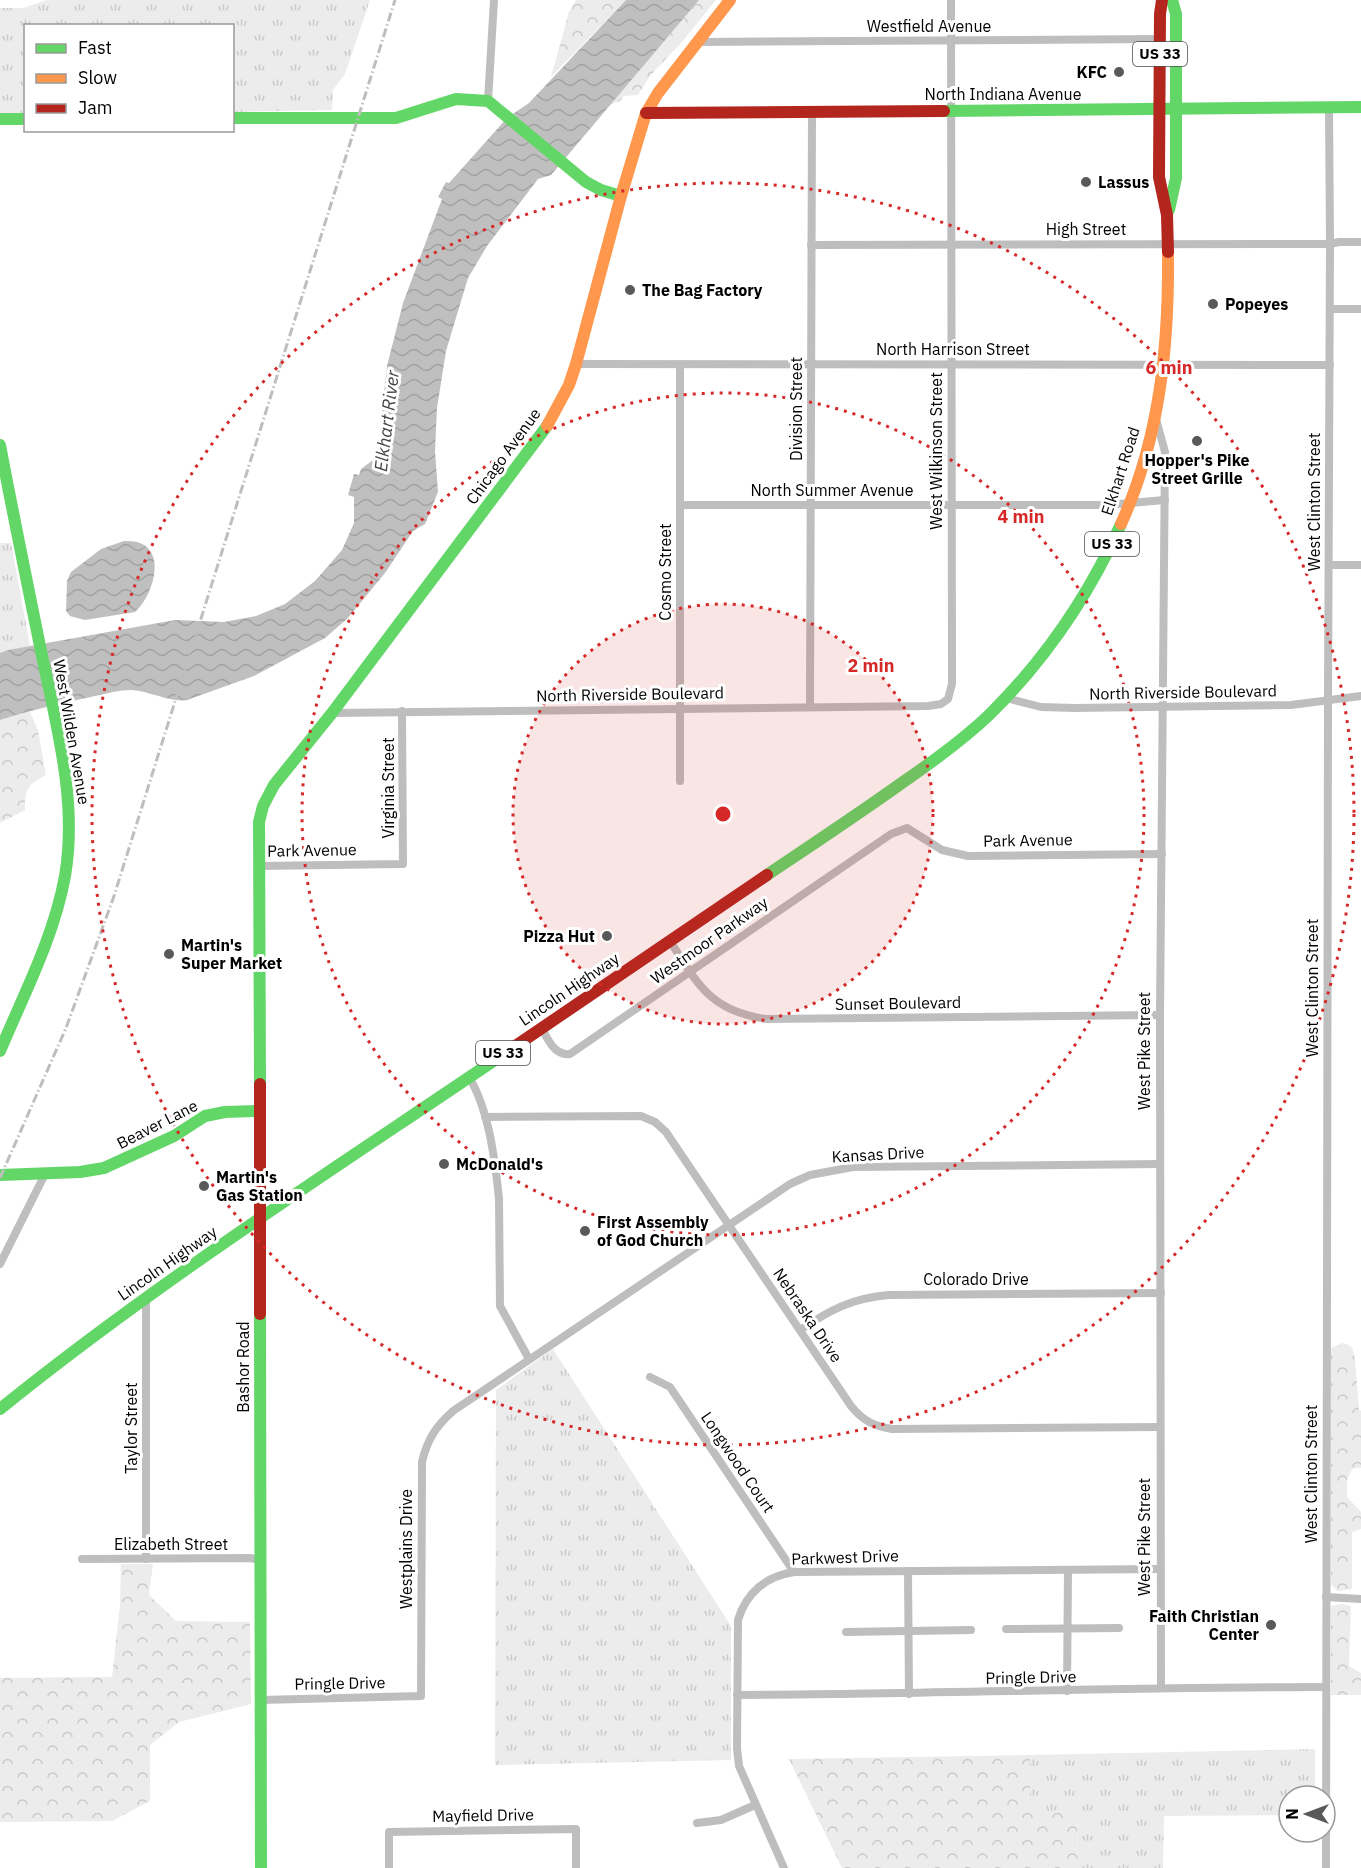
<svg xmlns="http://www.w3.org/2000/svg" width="1361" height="1868" font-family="'IBM Plex Sans',sans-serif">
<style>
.grass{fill:url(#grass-tufts)}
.forest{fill:url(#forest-crowns)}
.water{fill:url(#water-waves)}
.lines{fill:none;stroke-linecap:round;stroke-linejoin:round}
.street{stroke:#bebebe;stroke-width:8}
.fast{stroke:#63d668;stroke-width:12}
.slow{stroke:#ff974d;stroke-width:12}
.jam{stroke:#b3261e;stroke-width:12}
.rail{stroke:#bebebe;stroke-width:3;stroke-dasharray:9 3 1.5 3;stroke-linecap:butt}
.ring{fill:none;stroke:#d62828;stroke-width:3;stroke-dasharray:3 6}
.poi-dot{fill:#595959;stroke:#fff;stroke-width:2}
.labels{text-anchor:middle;stroke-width:6;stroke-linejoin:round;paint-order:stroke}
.shield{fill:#fff;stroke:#4c4c4c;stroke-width:1.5}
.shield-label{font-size:15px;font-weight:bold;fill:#000}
.street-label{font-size:16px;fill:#000;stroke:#fff}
.poi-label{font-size:16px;font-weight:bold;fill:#000;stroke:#fff;text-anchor:start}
.water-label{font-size:18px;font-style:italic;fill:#444;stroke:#fff}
.centre{fill:#d62828;stroke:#fff;stroke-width:3}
.ring-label{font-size:18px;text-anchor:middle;font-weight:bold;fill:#d62828;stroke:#fff;stroke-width:6;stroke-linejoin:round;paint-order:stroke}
</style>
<defs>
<pattern id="grass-tufts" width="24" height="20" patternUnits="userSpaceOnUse" patternTransform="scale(1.5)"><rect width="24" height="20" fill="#ececec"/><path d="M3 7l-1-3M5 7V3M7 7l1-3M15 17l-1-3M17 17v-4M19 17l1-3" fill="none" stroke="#c9c9c9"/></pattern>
<pattern id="forest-crowns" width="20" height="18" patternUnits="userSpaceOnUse" patternTransform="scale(1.5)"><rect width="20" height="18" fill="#ececec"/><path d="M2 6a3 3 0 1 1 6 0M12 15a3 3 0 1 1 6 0" fill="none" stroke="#c9c9c9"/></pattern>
<pattern id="water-waves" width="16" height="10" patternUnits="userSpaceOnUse" patternTransform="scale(1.5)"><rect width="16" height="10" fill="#bfbfbf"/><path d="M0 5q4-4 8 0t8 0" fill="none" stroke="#a2a2a2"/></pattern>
</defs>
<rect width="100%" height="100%" fill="#fff"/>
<g class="grass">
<path d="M47 0H370L345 74 333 90 332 110 233 112 232 26H26L25 115H0V8H23Z"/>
<path d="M0 543H11L30 646 0 653Z"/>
<path d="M553 1349 731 1626V1760L495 1765 496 1390Z"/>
<path d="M1315 1749V1796H1289V1815L1164 1816 1163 1868H1078L1077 1811H1030V1755Z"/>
</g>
<g class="forest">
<path d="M576 0H626L551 77 569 12Z"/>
<path d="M699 0H716L682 42 650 76 638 95 624 96 620 101 609 105Z"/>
<path d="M29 710 38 730 46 775C27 785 25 789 25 810L0 823V720Z"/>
<path d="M1343 1343 1352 1347 1355 1358 1359 1410 1361 1411V1468L1352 1469 1347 1480V1497L1361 1512V1529L1352 1532V1589L1338 1591 1331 1585V1348Z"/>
<path d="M121 1564H153L149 1595 176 1621 250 1622 251 1704 179 1722 150 1745V1801L112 1821 0 1822V1678L112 1677 120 1605Z"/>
<path d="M1341 1604 1351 1606 1349 1666 1361 1673V1695H1331V1606Z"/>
<path d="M1030 1755V1811H1077L1078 1868H842L789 1759Z"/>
</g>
<g class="water">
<path d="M626 0H699L551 175 538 179 487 246 468 278 446 351 437 408 435 452 438 492 425 524 413 531 385 573 347 619 325 638 254 676 187 700C172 703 149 691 132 690 116 690 101 695 86 698 57 704 28 711 0 720V653L8 650 175 620 224 622 256 616 285 604 315 581 342 550 354 523V497L348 495 354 474 359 475 361 469 373 460 381 438 383 402 387 366 403 303 442 199 438 197 446 182 449 183 507 118 529 103Z"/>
<path d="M124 541C169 538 157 591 135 612L85 620 70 616 66 611 67 581 71 572 101 549Z"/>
</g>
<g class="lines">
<g class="street">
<path d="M699 42 1160 39"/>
<path d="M488 101 494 0"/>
<path d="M811 245 1330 244 1339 242H1361"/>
<path d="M1330 309H1361"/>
<path d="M576 364 1330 365"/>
<path d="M1156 419 1165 452 1160 1015 1161 1688"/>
<path d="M680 505H1107L1165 500"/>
<path d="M1329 565H1361"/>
<path d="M1006 698 1041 707 1075 708 1291 705 1361 696"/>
<path d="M810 707 812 112"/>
<path d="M332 713 928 706 941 704 948 699 952 684 951 0"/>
<path d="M680 781V364"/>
<path d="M258 866 403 864 402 711"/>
<path d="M670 941C698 985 711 1011 766 1019L1160 1015"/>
<path d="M541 1027C548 1039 554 1056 570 1054L891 834 907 828 942 850 968 856 1162 854"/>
<path d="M469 1077C489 1110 495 1160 499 1199L500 1306 529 1359"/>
<path d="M485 1117 641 1116 655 1122 666 1132 851 1406C863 1421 874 1426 892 1429L1160 1427"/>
<path d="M0 1264 45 1174"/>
<path d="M146 1298V1559"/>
<path d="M800 1330C830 1310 852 1298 889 1295L1161 1293"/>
<path d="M650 1377 670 1387 794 1572"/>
<path d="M82 1559 250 1558 260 1560"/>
<path d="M908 1571 909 1694"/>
<path d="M1326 1597 1361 1599"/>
<path d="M1006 1629 1119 1628"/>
<path d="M846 1632 971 1630"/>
<path d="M1067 1691 1068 1570"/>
<path d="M737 1695C933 1694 1130 1687 1326 1687"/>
<path d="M261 1700 421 1696 422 1462C427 1440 436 1426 453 1411L790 1184 810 1175 853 1167 1160 1164"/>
<path d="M697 1823 721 1820 755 1805"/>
<path d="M389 1868V1832L576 1829V1868"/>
<path d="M784 1868 739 1766 737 1748 738 1620C746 1593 766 1576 794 1572L1160 1569"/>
<path d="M1326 1868 1328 700 1330 244 1329 107"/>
</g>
<g class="fast">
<path d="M944 111 1361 107"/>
<path d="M232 118H396L456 99 488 101 586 182 601 190 621 196"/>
<path d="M0 119H26"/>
<path d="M1169 210 1176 178V14L1172 0"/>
<path d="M0 445C13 514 27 582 41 651 56 724 78 801 65 876 54 937 24 994 0 1051"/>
<path d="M767 875C813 844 860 813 906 780 935 760 964 739 989 715 1045 660 1089 595 1121 524"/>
<path d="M260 1084 259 822 263 806 274 785 332 713 547 426"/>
<path d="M0 1175 80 1172 104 1168 174 1136 205 1116 225 1112 258 1111"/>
<path d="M260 1314 261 1868"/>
<path d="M0 1409C162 1278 339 1166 511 1049"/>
</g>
<g class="slow">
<path d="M547 426 569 385 576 364 621 196 646 113 658 93 730 0"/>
<path d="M1121 524C1160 438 1169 345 1168 252"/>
</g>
<g class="jam">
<path d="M1162 0 1160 14 1159 177 1167 215 1168 252"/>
<path d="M646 113 944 111"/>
<path d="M511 1049 767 875"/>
<path d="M260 1084V1314"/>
</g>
<path class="rail" d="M0 1178 66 1028 114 896 395 0"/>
</g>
<circle cx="723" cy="814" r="210" fill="#d62828" fill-opacity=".12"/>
<g class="ring">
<circle cx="723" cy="814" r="210"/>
<circle cx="723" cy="814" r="421"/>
<circle cx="723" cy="814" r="631"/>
</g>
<g class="poi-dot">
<circle cx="1119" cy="72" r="6"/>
<circle cx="1086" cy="182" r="6"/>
<circle cx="630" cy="290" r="6"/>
<circle cx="1213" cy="304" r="6"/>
<circle cx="1197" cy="441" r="6"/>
<circle cx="607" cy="936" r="6"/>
<circle cx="169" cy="954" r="6"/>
<circle cx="444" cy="1164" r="6"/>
<circle cx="204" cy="1186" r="6"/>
<circle cx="585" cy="1231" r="6"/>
<circle cx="1271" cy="1625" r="6"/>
</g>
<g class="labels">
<g class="shield">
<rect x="1133" y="42" width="54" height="24" rx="4.5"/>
<rect x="1085" y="532" width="54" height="24" rx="4.5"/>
<rect x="476" y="1041" width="54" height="24" rx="4.5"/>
</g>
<g class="shield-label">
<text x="1160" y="59">US 33</text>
<text x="1112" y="549">US 33</text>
<text x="503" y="1058">US 33</text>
</g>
<g class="street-label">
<text x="929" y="32">Westfield Avenue</text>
<text x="1003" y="100">North Indiana Avenue</text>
<text x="1086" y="235">High Street</text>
<text x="953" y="355">North Harrison Street</text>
<text transform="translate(796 409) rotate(-90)" y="6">Division Street</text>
<text transform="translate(936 451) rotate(-90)" y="6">West Wilkinson Street</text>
<text transform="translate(503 456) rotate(-54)" y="6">Chicago Avenue</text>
<text transform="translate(1120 471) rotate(-72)" y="6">Elkhart Road</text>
<text x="832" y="496">North Summer Avenue</text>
<text transform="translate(1314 502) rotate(-90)" y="6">West Clinton Street</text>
<text transform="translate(665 572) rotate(-90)" y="6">Cosmo Street</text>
<text transform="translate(1183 692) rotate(-1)" y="6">North Riverside Boulevard</text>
<text transform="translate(630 694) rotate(-1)" y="6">North Riverside Boulevard</text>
<text transform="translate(72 732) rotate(80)" y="6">West Wilden Avenue</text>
<text transform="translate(388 788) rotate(-90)" y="6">Virginia Street</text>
<text transform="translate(1028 840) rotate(-1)" y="6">Park Avenue</text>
<text transform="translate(312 850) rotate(-1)" y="6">Park Avenue</text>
<text transform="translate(709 940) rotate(-35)" y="6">Westmoor Parkway</text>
<text transform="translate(1312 988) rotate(-90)" y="6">West Clinton Street</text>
<text transform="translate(569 989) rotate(-34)" y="6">Lincoln Highway</text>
<text transform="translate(898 1003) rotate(-1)" y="6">Sunset Boulevard</text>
<text transform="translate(1144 1051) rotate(-90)" y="6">West Pike Street</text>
<text transform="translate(157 1124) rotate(-27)" y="6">Beaver Lane</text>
<text transform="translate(878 1154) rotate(-3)" y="6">Kansas Drive</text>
<text transform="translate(167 1263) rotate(-35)" y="6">Lincoln Highway</text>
<text x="976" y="1285">Colorado Drive</text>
<text transform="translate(808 1315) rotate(56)" y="6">Nebraska Drive</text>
<text transform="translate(243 1367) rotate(-90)" y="6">Bashor Road</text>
<text transform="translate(131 1428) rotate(-90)" y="6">Taylor Street</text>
<text transform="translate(738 1462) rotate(56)" y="6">Longwood Court</text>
<text transform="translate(1311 1474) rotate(-90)" y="6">West Clinton Street</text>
<text transform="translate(1144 1537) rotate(-90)" y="6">West Pike Street</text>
<text x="171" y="1550">Elizabeth Street</text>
<text transform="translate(406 1549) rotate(-90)" y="6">Westplains Drive</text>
<text transform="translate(845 1557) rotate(-2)" y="6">Parkwest Drive</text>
<text transform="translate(1031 1677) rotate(-1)" y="6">Pringle Drive</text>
<text transform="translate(340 1683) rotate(-1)" y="6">Pringle Drive</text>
<text transform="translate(483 1815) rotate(-1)" y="6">Mayfield Drive</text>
</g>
<g class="poi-label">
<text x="1107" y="78" text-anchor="end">KFC</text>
<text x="1098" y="188">Lassus</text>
<text x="642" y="296">The Bag Factory</text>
<text x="1225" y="310">Popeyes</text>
<text x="1197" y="466" text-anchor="middle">Hopper's Pike<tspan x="1197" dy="18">Street Grille</tspan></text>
<text x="595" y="942" text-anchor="end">Pizza Hut</text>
<text x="181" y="951">Martin's<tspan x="181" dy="18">Super Market</tspan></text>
<text x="456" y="1170">McDonald's</text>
<text x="216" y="1183">Martin's<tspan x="216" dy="18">Gas Station</tspan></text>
<text x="597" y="1228">First Assembly<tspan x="597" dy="18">of God Church</tspan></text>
<text x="1259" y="1622" text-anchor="end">Faith Christian<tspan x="1259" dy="18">Center</tspan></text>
</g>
<g class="water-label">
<text transform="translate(387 421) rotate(-83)" y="6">Elkhart River</text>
</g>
</g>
<circle cx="723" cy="814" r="9" class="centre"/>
<g class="ring-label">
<text x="1169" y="374">6 min</text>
<text x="1021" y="523">4 min</text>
<text x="871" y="672">2 min</text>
</g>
<rect x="24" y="24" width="210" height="108" fill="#ffffff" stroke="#999999" stroke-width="1.5"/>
<rect x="36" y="44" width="30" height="9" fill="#63d668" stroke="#999999" stroke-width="1.5"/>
<text x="78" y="54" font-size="18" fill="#000000">Fast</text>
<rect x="36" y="74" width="30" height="9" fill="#ff974d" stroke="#999999" stroke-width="1.5"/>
<text x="78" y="84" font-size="18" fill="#000000">Slow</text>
<rect x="36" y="104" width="30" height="9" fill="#b3261e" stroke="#999999" stroke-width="1.5"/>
<text x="78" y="114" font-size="18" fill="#000000">Jam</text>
<g transform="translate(1307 1814) rotate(270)"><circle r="28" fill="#ffffff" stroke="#999999" stroke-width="1.5"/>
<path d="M0-4.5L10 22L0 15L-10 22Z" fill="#595959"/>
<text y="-9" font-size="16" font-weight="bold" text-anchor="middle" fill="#000000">N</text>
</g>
</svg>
